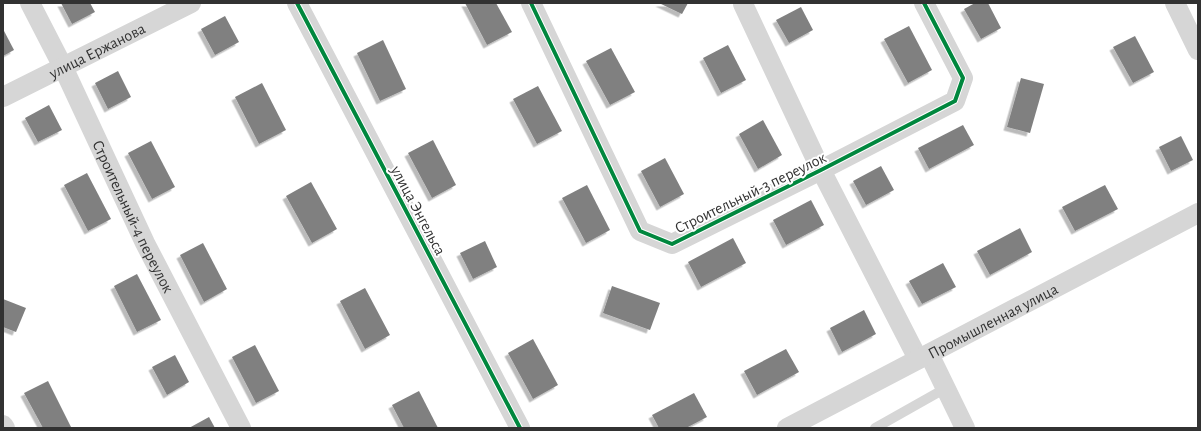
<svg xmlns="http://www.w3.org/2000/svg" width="1201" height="431" font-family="'Alegreya Sans',sans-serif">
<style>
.building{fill:#808080;filter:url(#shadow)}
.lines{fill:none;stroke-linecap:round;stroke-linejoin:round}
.lane{stroke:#d6d6d6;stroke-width:10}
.street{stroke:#d6d6d6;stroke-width:20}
.cycleway-casing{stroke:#fff;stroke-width:6}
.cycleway{stroke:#00873e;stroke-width:4}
.labels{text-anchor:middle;stroke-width:4;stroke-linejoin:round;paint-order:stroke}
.street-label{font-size:16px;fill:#323232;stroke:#fff}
</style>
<defs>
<filter id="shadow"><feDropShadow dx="-3.5" dy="3.5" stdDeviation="0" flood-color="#0004"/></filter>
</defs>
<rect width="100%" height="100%" fill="#fff"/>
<g class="building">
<path d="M61 3H90L95 12 72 24Z"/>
<path d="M465 3H496L512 32 487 45Z"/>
<path d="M659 3H688L682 14Z"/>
<path d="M975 3H988L1001 28 981 39 964 9Z"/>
<path d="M801 7 813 30 789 43 776 20Z"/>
<path d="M225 16 239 42 215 55 201 29Z"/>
<path d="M909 26 932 70 908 83 884 39Z"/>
<path d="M3 29 14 50 3 56Z"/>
<path d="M1135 36 1154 72 1133 83 1113 47Z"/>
<path d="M383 40 406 89 380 101 357 53Z"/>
<path d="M728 45 746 80 721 93 703 58Z"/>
<path d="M611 48 635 92 610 105 586 61Z"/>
<path d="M118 71 131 97 108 109 95 83Z"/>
<path d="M1021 78 1044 84 1030 133 1007 127Z"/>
<path d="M262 83 286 130 259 144 235 97Z"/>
<path d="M538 86 562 131 537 144 513 99Z"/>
<path d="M49 105 62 130 38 142 25 118Z"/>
<path d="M763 120 782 155 758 169 739 134Z"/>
<path d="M963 125 974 145 929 169 918 148Z"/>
<path d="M1181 136 1193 160 1171 171 1159 147Z"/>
<path d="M433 140 456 185 432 198 408 153Z"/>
<path d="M151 141 175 187 152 199 128 153Z"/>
<path d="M665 158 684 194 660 207 641 171Z"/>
<path d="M881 166 894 190 866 205 853 181Z"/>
<path d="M87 173 111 219 88 231 64 185Z"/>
<path d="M311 182 337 229 312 243 286 196Z"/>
<path d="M587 185 610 230 586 243 562 198Z"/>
<path d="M1105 185 1118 209 1075 231 1062 207Z"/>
<path d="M811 200 824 225 786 245 773 220Z"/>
<path d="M1020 228 1032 252 990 275 977 251Z"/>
<path d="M733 238 746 263 701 287 688 262Z"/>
<path d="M485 241 497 267 473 279 460 253Z"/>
<path d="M203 243 227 289 204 302 180 255Z"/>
<path d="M943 263 956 287 922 304 909 281Z"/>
<path d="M137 274 161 320 137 332 114 286Z"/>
<path d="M612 286 660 303 650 330 603 313Z"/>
<path d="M365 288 390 335 365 349 340 301Z"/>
<path d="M3 299 26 308 16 332 3 327Z"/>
<path d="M864 310 876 334 842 352 830 328Z"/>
<path d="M533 339 558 385 533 399 508 353Z"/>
<path d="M255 345 279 391 256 403 232 357Z"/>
<path d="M786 349 799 372 757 395 744 371Z"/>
<path d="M175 355 189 382 167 395 152 367Z"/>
<path d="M48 381 71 427 69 428H43L24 393Z"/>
<path d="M419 391 438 428H404L392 405Z"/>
<path d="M694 393 707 417 686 428H659L652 415Z"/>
<path d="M209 417 215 428H189Z"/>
</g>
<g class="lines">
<path class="lane" d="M875 428 946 388"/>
<g class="street">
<path id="s1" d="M30 3 63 67 145 243 241 428"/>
<path d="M297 3 520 428"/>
<path d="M531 3 640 231 672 244 821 170 955 101 963 78 924 3"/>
<path d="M1175 3 1198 50"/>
<path d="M743 4 821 170 918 359"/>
<path id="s2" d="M3 97 191 3"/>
<path d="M929 354 965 428"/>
<path d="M3 425 5 428"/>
<path id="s3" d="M787 428 1198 213"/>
</g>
<defs>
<g id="cycleway">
<path d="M297 3 520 428"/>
<path d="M531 3 640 231 672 244 821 170 955 101 963 78 924 3"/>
</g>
</defs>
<use href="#cycleway" class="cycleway-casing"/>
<use href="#cycleway" class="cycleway"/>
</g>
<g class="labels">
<g class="street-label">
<text dy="6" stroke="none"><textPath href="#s2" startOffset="105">улица Ержанова</textPath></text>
<text transform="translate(750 192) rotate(-26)" y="6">Строительный-3 переулок</text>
<text transform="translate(419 210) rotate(62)" y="6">улица Энгельса</text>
<text dy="6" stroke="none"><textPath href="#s1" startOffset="237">Строительный-4 переулок</textPath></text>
<text dy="6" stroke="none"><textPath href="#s3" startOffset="232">Промышленная улица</textPath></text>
</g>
</g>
<rect width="1201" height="431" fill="none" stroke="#323232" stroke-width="8"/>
</svg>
